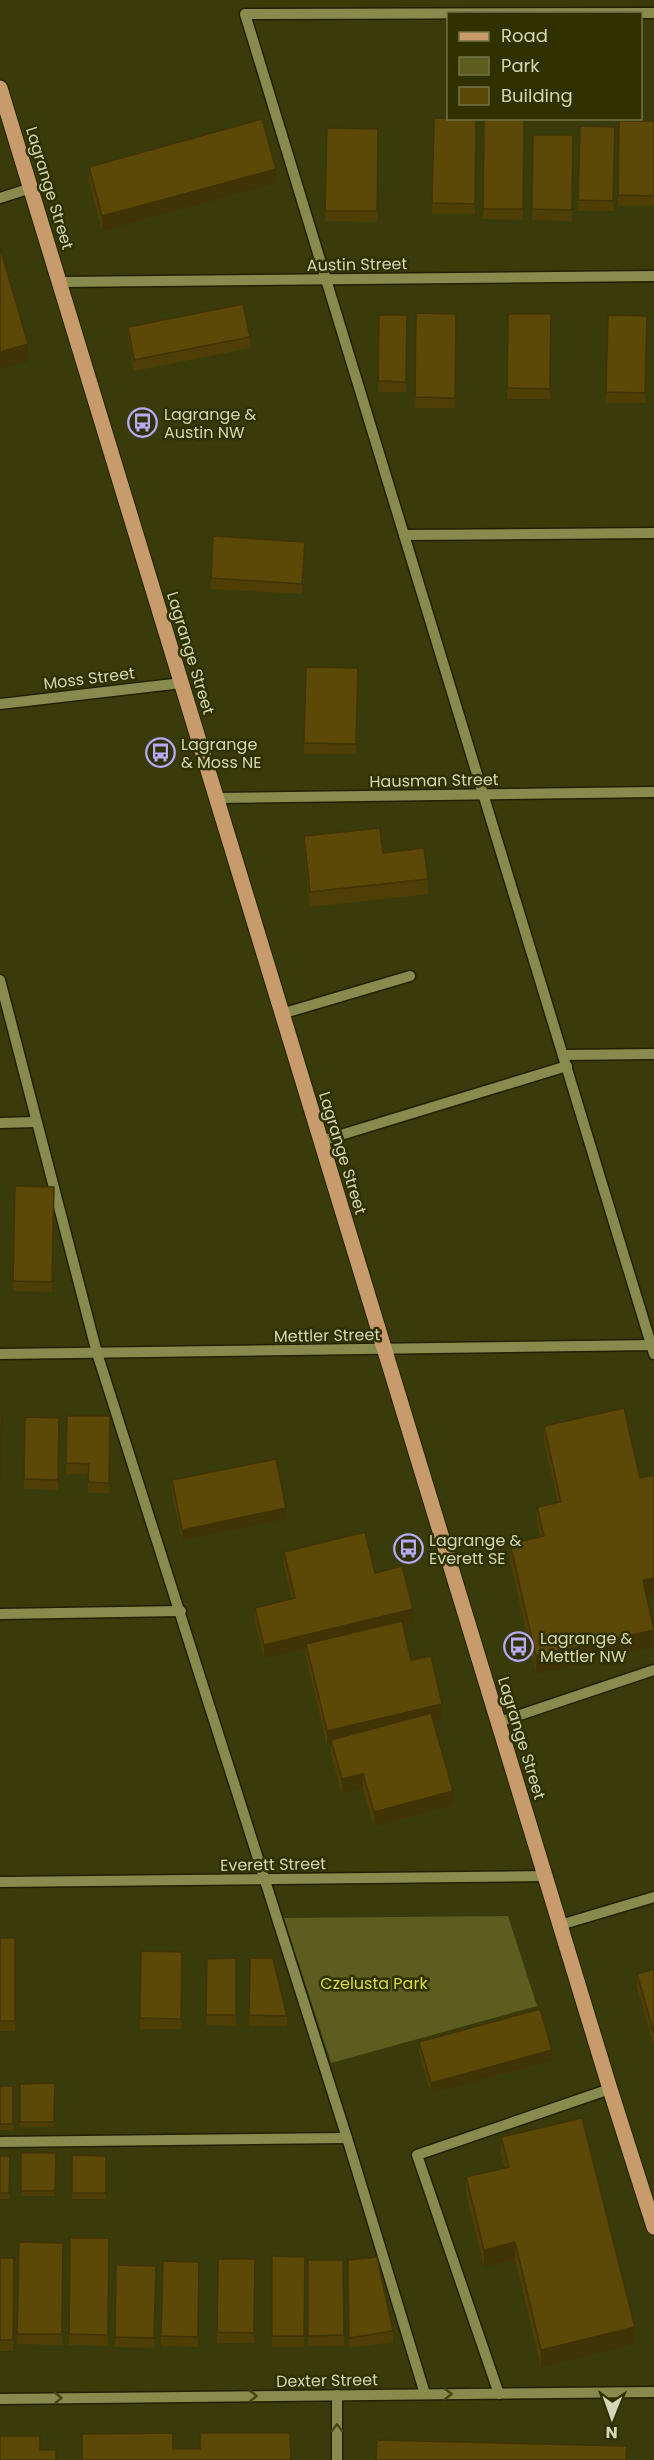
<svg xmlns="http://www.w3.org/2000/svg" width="654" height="2460" font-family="Poppins,sans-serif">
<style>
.green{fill:#5c5d1e}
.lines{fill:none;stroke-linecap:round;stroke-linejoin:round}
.minor-casing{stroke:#212102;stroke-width:13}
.major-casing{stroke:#212102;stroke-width:17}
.minor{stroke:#888b4e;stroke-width:10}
.major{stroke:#c89c6a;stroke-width:15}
.wall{fill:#4f3f06}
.shaded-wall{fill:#403305}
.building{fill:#5c4907;stroke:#403305;stroke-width:1.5}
.oneway{stroke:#464814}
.labels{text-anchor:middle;stroke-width:5;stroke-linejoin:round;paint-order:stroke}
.street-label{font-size:16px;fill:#d3d5b6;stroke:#303100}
.poi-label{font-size:16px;fill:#d3d5b6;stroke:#303100;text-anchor:start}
.park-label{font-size:16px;fill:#d8db47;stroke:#303100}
</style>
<rect width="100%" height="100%" fill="#3a3b0b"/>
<path class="green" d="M508 1916 537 2006 331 2063 284 1918Z"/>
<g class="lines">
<defs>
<g id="minor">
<path d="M654 13 245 14 654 1354"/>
<path d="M0 198 31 188"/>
<path d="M60 282 654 276"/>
<path d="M404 535 654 533"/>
<path d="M0 704 182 683"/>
<path d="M215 798 654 792"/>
<path d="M0 980 97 1353 347 2138 425 2394"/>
<path d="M281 1014 410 976"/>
<path d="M563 1055 654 1054"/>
<path d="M0 1123 35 1122"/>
<path d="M321 1141 567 1066"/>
<path d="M0 1354 654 1345"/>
<path d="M0 1614 181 1611"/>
<path d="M499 1722 654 1670"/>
<path d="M0 1882 546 1876"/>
<path d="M560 1925 654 1897"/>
<path d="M0 2142 347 2138"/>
<path d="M499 2394 417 2155 610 2089"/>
<path d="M0 2399 654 2392"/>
<path d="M337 2460V2395"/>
</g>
<path id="major" d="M0 88 610 2089 654 2227"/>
</defs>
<use href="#minor" class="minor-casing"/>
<use href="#major" class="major-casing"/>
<use href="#minor" class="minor"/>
<use href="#major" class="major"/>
</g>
<g class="wall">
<path d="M434 118 476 119 475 214H432Z"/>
<path d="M484 119H524L523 220 483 219Z"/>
<path d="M619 121H654V206H618Z"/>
<path d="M580 126 615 127 613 211H578Z"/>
<path d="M327 128 378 129 377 222 325 221Z"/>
<path d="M533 135H573L572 221 532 220Z"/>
<path d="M89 167 276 183 102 231 89 181Z"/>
<path d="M416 313 456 314 455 408H415Z"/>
<path d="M508 314H551L550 399H507Z"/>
<path d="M379 315H407L406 392H378Z"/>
<path d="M608 315 647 316 645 403H606Z"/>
<path d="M128 327 250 337V348L134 371 128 337Z"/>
<path d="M305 552 302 594 211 589V578Z"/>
<path d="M306 667 358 668 356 754H304Z"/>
<path d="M304 836 383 853 428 879V894L310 907 304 850Z"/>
<path d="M15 1186 54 1187 52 1292 13 1291Z"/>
<path d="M67 1416H110L109 1493H88V1474H66Z"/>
<path d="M25 1417 59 1418 58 1490 24 1489Z"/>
<path d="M544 1426 640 1478 654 1475V1595L647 1596 536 1674 510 1561V1544L540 1537 537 1524V1507L558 1502 544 1443Z"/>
<path d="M172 1480 286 1519 182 1540 172 1491Z"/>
<path d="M284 1552 375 1573 413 1624 403 1626 411 1660 442 1718 433 1720 453 1805 374 1827 363 1788 342 1793 331 1755V1744L327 1745 306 1658V1649L264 1659 255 1623V1608L292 1599 284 1566Z"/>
<rect x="0" y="1938" width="15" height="93"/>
<path d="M141 1951 182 1952 181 2029H140Z"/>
<path d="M236 1958V2026L206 2025 207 1959Z"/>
<path d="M250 1958 287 2016V2026H249Z"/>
<path d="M654 1969V2047L637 1988V1974Z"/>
<path d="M419 2042 552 2061 431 2093 419 2052Z"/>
<path d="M55 2083 54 2127H20V2084Z"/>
<rect x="0" y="2086" width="13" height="44"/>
<path d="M501 2137 635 2344 541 2367 515 2259 484 2267 466 2194V2177L505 2168 501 2155Z"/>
<path d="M21 2153H56L55 2196H21Z"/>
<path d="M72 2155 106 2156V2199H72Z"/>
<path d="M0 2156H10L9 2199H0Z"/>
<path d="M70 2238H109L108 2346 69 2345Z"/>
<path d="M19 2242 63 2243 62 2345 17 2344Z"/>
<path d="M272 2256 305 2257 304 2347H272Z"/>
<path d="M0 2258H14L13 2351H0Z"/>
<path d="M218 2259H255L254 2343H217Z"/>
<path d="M308 2260H343L344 2346H308Z"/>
<path d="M348 2260 393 2331V2342L349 2348Z"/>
<path d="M163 2261 199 2262 198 2347 161 2346Z"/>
<path d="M116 2265 156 2266 154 2348 115 2347Z"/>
</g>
<g class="shaded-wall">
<path d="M276 169V183L102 231V216Z"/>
<path d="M28 344V361L0 369V352Z"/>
<path d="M305 542V552L302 594V584Z"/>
<path d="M286 1508V1519L182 1540V1530Z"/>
<path d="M654 1578V1595L643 1597V1580Z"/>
<path d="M413 1609V1624L308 1649 306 1644V1649L264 1659V1645Z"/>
<path d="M654 1630V1647L536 1674V1656Z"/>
<path d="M442 1704V1718L332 1744 331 1740V1744L327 1745V1731Z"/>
<path d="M363 1774V1788L342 1793V1779Z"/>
<path d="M453 1791V1805L374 1827V1812Z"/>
<path d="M552 2050V2061L431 2093V2083Z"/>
<path d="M515 2242V2259L484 2267V2250Z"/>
<path d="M635 2327V2344L541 2367V2350Z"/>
</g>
<g class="building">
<path d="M434 118 476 119 475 204 432 203Z"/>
<path d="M262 119 276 169 102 216 89 167Z"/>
<path d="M484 119H524L523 209H483Z"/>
<path d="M619 121H654V196L618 195Z"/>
<path d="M580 126 615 127 613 201 578 200Z"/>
<path d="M327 128 378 129 377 211H325Z"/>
<path d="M533 135H573L572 210 532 209Z"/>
<path d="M0 247 28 344 0 352Z"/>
<path d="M243 304 250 337 134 360 128 327Z"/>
<path d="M416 313 456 314 455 398 415 397Z"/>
<path d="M508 314H551L550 389 507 388Z"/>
<path d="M379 315H407L406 382 378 381Z"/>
<path d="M608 315 647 316 645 393 606 392Z"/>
<path d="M213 536 305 542 302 584 211 578Z"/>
<path d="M306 667 358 668 356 744 304 743Z"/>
<path d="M380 828 383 853 424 848 428 879 310 892 304 836Z"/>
<path d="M15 1186 54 1187 52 1282 13 1281Z"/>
<path d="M624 1408 640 1478 654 1475V1578L643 1580 654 1630 536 1656 510 1544 544 1536 537 1507 561 1502 544 1426Z"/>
<path d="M0 1416H2L0 1482Z"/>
<path d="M67 1416H110L109 1483 88 1482 89 1464 66 1463Z"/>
<path d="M25 1417 59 1418 58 1480 24 1479Z"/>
<path d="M276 1459 286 1508 182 1530 172 1480Z"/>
<path d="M365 1532 375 1573 402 1566 413 1609 264 1645 255 1608 295 1598 284 1552Z"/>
<path d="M402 1621 411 1660 431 1656 442 1704 327 1731 306 1644Z"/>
<path d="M431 1713 453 1791 374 1812 363 1774 342 1779 331 1740Z"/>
<rect x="0" y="1938" width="15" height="83"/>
<path d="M141 1951 182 1952 181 2019 140 2018Z"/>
<path d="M236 1958V2015H206L207 1959Z"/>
<path d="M250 1958H273L287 2016 249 2015Z"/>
<path d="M654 1969V2033L637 1974Z"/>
<path d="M540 2009 552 2050 431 2083 419 2042Z"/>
<path d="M55 2083 54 2122H20V2084Z"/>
<rect x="0" y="2086" width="13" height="38"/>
<path d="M582 2118 635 2327 541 2350 515 2242 484 2250 466 2177 509 2167 501 2137Z"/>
<path d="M21 2153H56L55 2191H21Z"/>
<path d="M72 2155 106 2156V2193H72Z"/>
<path d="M0 2156H10L9 2193H0Z"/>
<path d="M70 2238H109L108 2335 69 2334Z"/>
<path d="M19 2242 63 2243 62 2334H17Z"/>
<path d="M272 2256 305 2257 304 2336H272Z"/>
<path d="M377 2257 393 2331 349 2338 348 2260Z"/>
<path d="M0 2258H14L13 2340H0Z"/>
<path d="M218 2259H255L254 2333 217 2332Z"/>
<path d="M308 2260H343L344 2335 308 2336Z"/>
<path d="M163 2261 199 2262 198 2337 161 2336Z"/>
<path d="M116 2265 156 2266 154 2338 115 2337Z"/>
<path d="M173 2433V2449H200V2433H290L291 2460H82V2434Z"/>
<path d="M0 2436H40V2450H56V2460H0Z"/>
<path d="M377 2440 627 2446 626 2460H376Z"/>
</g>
<defs><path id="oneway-chevron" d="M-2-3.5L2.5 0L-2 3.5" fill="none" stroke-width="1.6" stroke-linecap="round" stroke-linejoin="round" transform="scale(1.5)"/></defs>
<g class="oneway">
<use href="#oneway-chevron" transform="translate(448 2394)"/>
<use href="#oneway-chevron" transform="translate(253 2396) rotate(-1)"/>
<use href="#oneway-chevron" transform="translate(58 2398) rotate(-1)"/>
<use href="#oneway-chevron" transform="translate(337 2428) rotate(-90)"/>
</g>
<defs>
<symbol id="bus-ring" viewBox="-11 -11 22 22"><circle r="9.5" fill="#303100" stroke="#b7abf8" stroke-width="1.5"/><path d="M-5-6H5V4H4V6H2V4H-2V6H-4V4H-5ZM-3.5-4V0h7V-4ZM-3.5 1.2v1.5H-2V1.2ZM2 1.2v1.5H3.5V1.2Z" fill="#b7abf8"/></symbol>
</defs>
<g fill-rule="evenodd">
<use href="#bus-ring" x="126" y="406" width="33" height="33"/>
<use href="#bus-ring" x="144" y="736" width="33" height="33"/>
<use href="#bus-ring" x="392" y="1532" width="33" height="33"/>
<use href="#bus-ring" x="502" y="1630" width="33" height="33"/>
</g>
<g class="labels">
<g class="street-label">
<text transform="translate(50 188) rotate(73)" y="6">Lagrange Street</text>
<text transform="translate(357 264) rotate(-1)" y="6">Austin Street</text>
<text transform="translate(191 653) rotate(73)" y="6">Lagrange Street</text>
<text transform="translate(89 678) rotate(-7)" y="6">Moss Street</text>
<text transform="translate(434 780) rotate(-1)" y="6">Hausman Street</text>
<text transform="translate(343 1153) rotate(73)" y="6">Lagrange Street</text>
<text transform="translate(327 1335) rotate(-1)" y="6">Mettler Street</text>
<text transform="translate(522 1738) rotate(73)" y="6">Lagrange Street</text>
<text transform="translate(273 1864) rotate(-1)" y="6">Everett Street</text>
<text transform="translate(327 2380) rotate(-1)" y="6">Dexter Street</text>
</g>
<g class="poi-label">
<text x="164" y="420">Lagrange &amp;<tspan x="164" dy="18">Austin NW</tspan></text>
<text x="181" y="750">Lagrange<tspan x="181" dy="18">&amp; Moss NE</tspan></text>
<text x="429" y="1546">Lagrange &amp;<tspan x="429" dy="18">Everett SE</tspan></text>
<text x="540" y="1644">Lagrange &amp;<tspan x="540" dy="18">Mettler NW</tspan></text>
</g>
<g class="park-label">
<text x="374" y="1989">Czelusta Park</text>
</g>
</g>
<rect x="447" y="12" width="195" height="108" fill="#303100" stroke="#717349" stroke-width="1.5"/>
<rect x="459" y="32" width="30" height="9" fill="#c89c6a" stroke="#717349" stroke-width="1.5"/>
<text x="501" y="42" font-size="18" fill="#d3d5b6">Road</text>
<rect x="459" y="57" width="30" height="18" fill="#5c5d1e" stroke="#717349" stroke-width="1.5"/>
<text x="501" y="72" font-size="18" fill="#d3d5b6">Park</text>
<rect x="459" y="87" width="30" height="18" fill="#5c4907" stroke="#717349" stroke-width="1.5"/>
<text x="501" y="102" font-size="18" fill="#d3d5b6">Building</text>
<g transform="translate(612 2418) rotate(181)" stroke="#303100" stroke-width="4.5" paint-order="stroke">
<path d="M0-4.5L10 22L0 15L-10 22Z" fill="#d3d5b6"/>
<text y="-9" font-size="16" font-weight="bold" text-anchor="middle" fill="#d3d5b6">N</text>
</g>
</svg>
